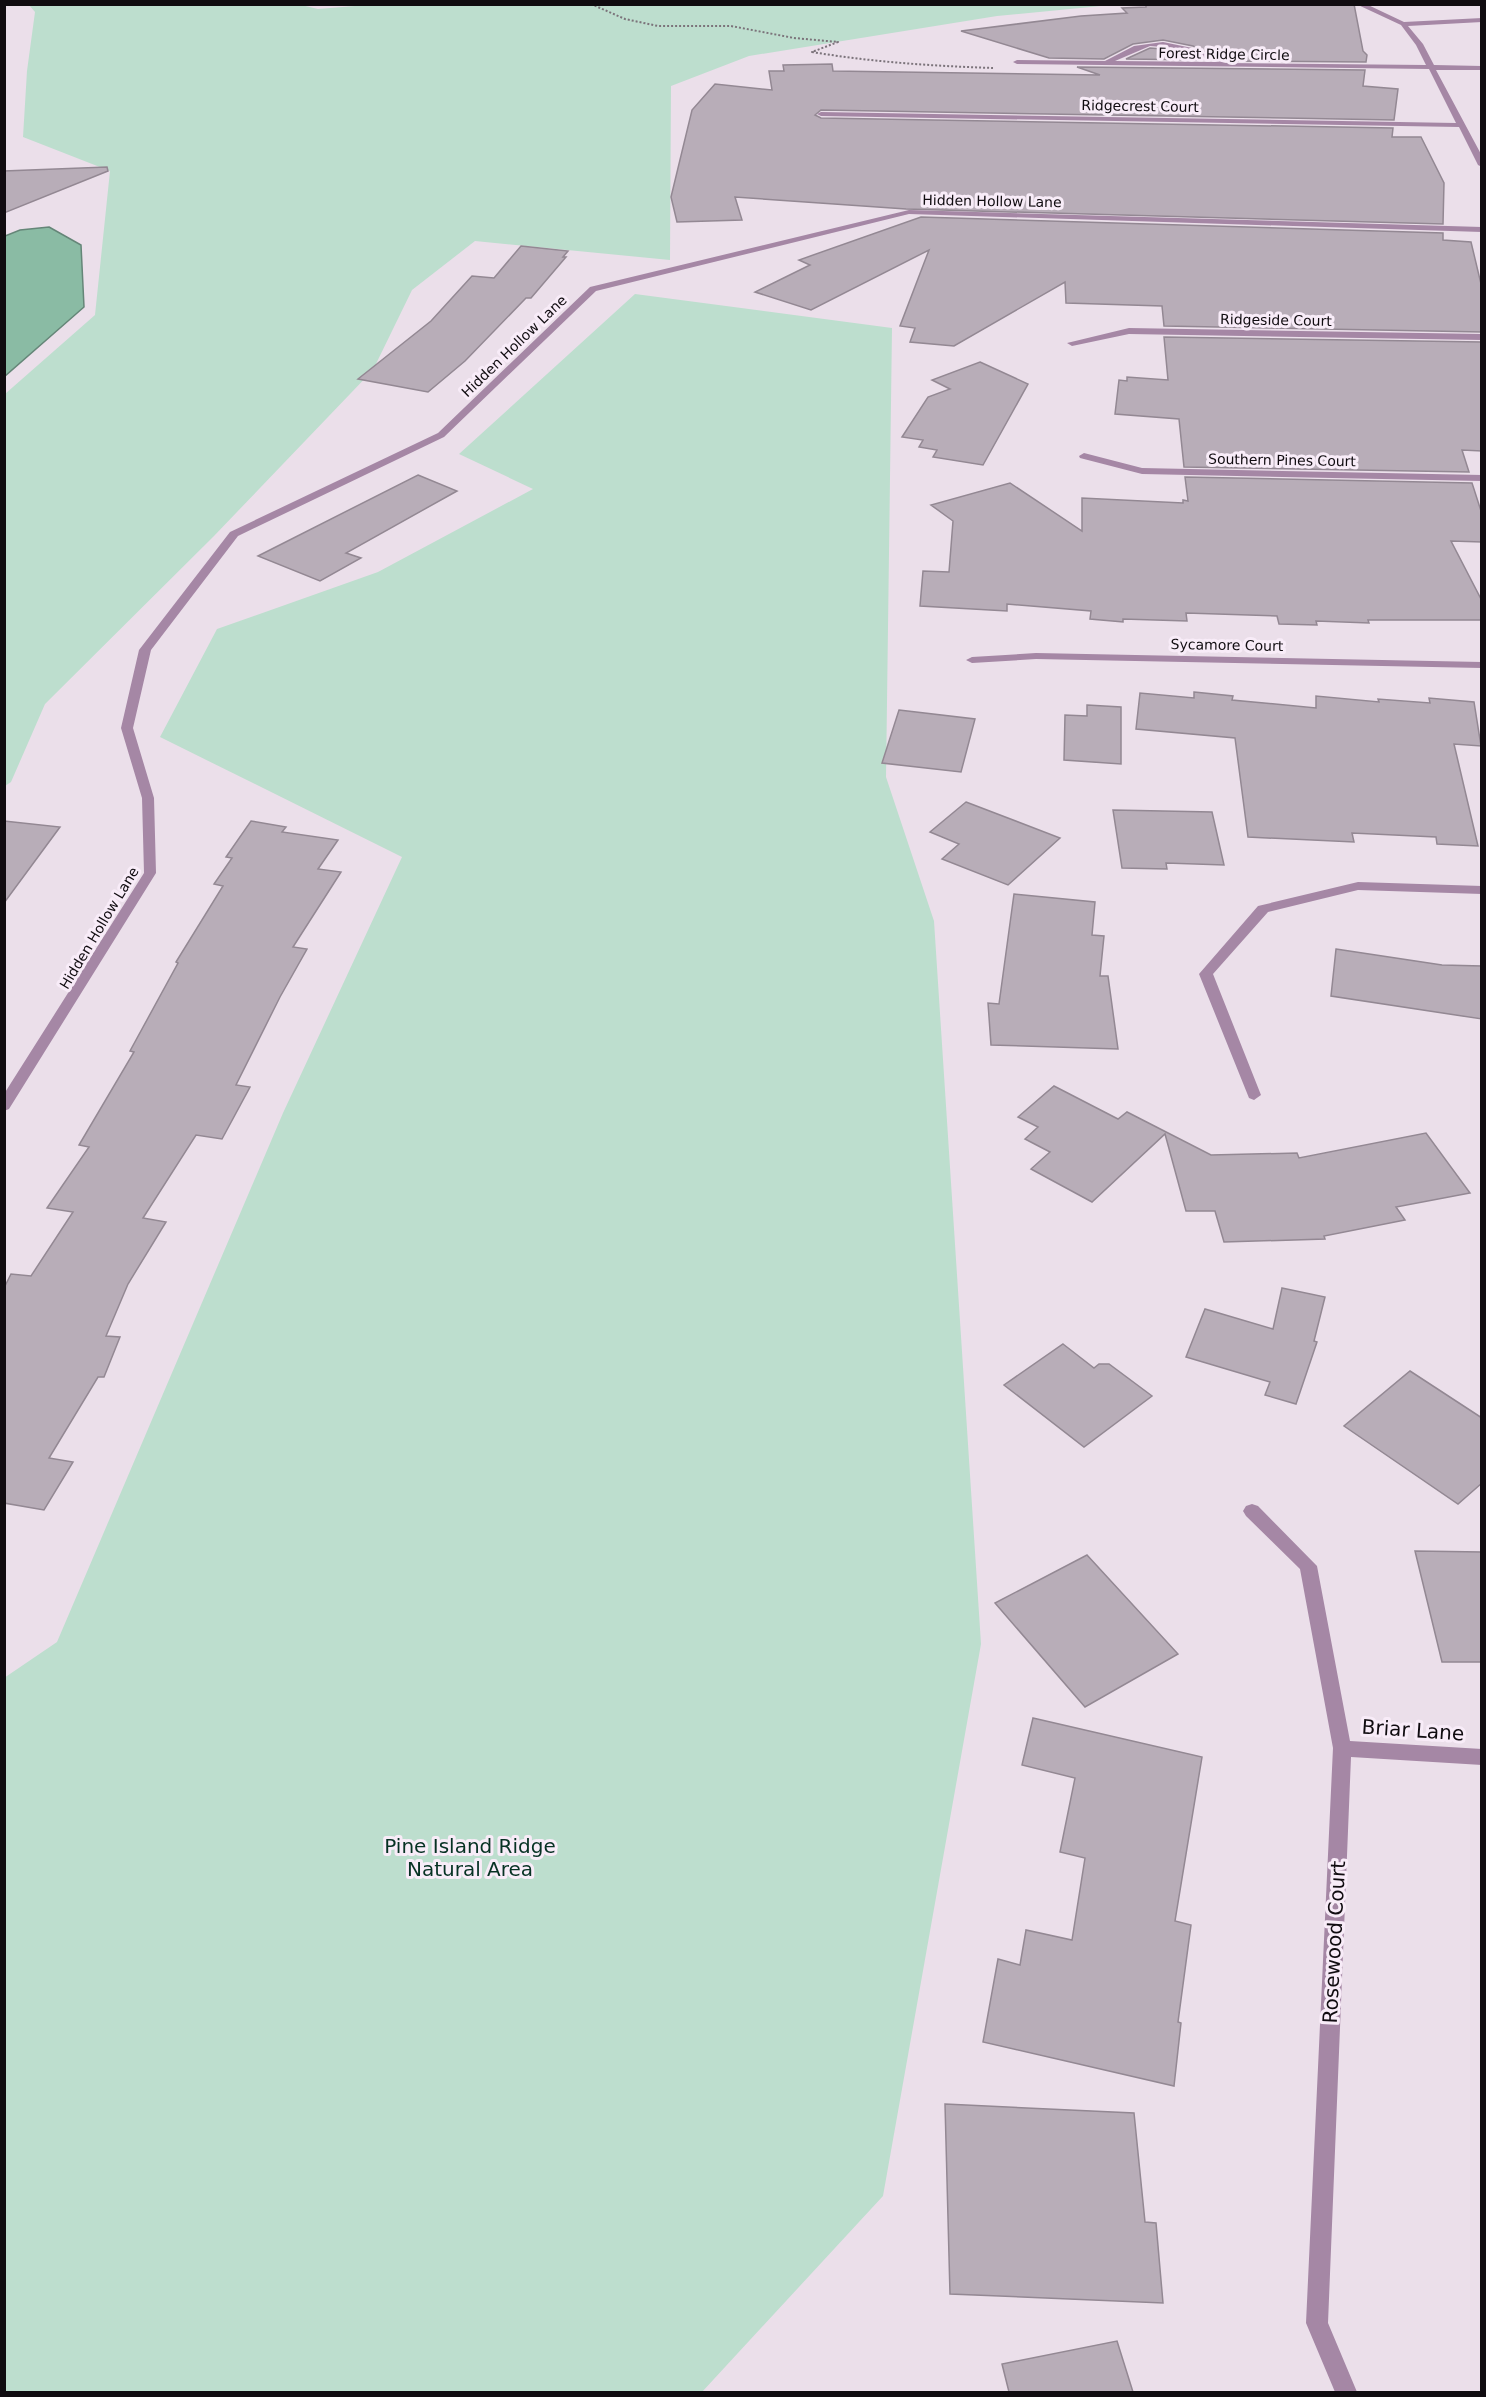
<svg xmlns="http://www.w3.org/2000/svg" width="1486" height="2397" font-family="'DejaVu Sans',sans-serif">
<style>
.green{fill:#bddece}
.water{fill:#8abba4;stroke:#658678;stroke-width:1.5}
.building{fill:#b8adb8;stroke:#938893;stroke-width:1.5}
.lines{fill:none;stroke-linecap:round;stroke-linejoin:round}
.path{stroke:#7b737a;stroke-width:2;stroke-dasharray:2 2;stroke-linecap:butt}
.minor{fill:#a587a5;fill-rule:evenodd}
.labels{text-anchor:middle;stroke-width:6;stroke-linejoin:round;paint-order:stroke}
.far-street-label{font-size:14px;fill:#100c10;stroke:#f8ecf8}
.near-street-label{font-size:20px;fill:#100c10;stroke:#f8ecf8}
.near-park-label{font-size:20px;fill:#063223;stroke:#f8ecf8}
</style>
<rect width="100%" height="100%" fill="#ebdfea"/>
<g class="green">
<path d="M297 4 318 9 379 4 1111 5 997 16 749 56 671 86 670 260 475 241 412 290 373 370 214 536 45 704 11 782 5 786V394L95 315 110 171 23 137 27 71 35 12 29 5Z"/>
<path d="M635 294 892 328 886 777 934 921 981 1644 883 2196 702 2392H5L4 1678 57 1642 283 1113 402 857 160 737 217 629 378 572 533 489 459 454Z"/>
</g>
<path class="water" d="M49 227 81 245 84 307 5 376V236L20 230Z"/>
<g class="building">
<path d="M1146 4H1354L1363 51 1367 55 1366 62 1226 61 1193 46 1163 40 1133 44 1104 59 1049 58 961 31 1081 16 1127 13 1122 8 1146 7Z"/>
<path d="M1150 48 1175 50 1203 60 1126 59Z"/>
<path d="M832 64 833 71 1100 75 1077 67 1365 70 1363 86 1398 89 1394 120 821 110 815 115 821 118 1393 128 1392 137H1421L1444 183 1443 224 906 209 735 197 742 220 677 222 671 197 692 110 715 84 772 90 769 71H784L783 65Z"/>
<path d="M107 167 108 171 4 213V171Z"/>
<path d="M921 217 1443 233V240L1471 242 1482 288V332L1164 326 1162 306 1066 303 1065 282 954 346 910 342 915 328 900 326 929 250 811 310 755 292 810 265 799 260Z"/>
<path d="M521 246 568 251 563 257H566L531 298H526L465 361 428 392 358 379 431 321 472 276 494 278Z"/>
<path d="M1164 337 1482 342V451L1462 450 1469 472 1184 467 1179 419 1115 414 1119 380 1127 381V377L1168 380Z"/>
<path d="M980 362 1028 384 983 465 933 457 937 450 919 447 923 440 902 437 928 397 950 389 932 380Z"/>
<path d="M418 475 457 491 346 553 361 558 320 581 258 556Z"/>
<path d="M1185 477 1472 483 1482 514V542L1451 541 1482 601V620H1368L1369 623 1316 621 1317 625 1279 624 1277 616 1186 613 1187 621 1123 619V622L1090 619 1091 611 1007 604V611L920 606 923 571 949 572 953 521 931 505 1010 483 1082 531V498L1183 503V500L1188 501Z"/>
<path d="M1194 692 1233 696 1232 700 1316 708V696L1379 702 1378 699 1430 703 1429 698 1474 702 1481 746 1454 744 1478 846 1437 844 1436 837 1352 833 1354 842 1248 837 1235 738 1136 729 1140 693 1194 698Z"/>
<path d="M1087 705 1121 707V764L1064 760 1065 715 1087 716Z"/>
<path d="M899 710 975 719 961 772 882 763Z"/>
<path d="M966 802 1060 838 1008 885 942 859 959 844 930 832Z"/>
<path d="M1113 810 1212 812 1224 865 1166 863 1167 869 1122 868Z"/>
<path d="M4 821 60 827 4 903Z"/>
<path d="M251 821 286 827 282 832 338 840 318 869 341 872 293 947 307 949 280 997 236 1085 250 1087 222 1139 196 1135 143 1218 166 1222 128 1284 106 1336 120 1337 104 1377H98L49 1458 73 1462 44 1510 4 1503V1288L11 1274 31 1276 73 1212 47 1208 89 1147 79 1145 134 1052 130 1051 178 963 176 962 223 886 214 884 232 858 226 857Z"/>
<path d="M1014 894 1095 902 1092 935 1104 936 1100 976H1108L1118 1049 991 1045 988 1003 999 1004Z"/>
<path d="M1336 949 1442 965 1482 966V1019L1331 996Z"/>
<path d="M1054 1086 1118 1119 1127 1112 1211 1155 1297 1153 1299 1158 1426 1133 1470 1193 1396 1207 1405 1220 1324 1236 1325 1239 1224 1242 1215 1211H1186L1165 1134 1092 1202 1031 1169 1050 1152 1025 1139 1038 1127 1018 1117Z"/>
<path d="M1282 1288 1325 1297 1314 1341 1317 1342 1296 1404 1265 1395 1270 1382 1186 1357 1205 1309 1273 1329Z"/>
<path d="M1063 1344 1094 1368 1099 1364H1109L1152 1396 1084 1447 1004 1385Z"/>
<path d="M1410 1371 1482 1418V1483L1458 1504 1344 1426Z"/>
<path d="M1415 1551 1482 1552V1662H1442Z"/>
<path d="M1087 1555 1178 1654 1085 1707 995 1603Z"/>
<path d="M1033 1718 1202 1757 1175 1921 1191 1925 1178 2022 1181 2023 1174 2086 983 2042 998 1959 1020 1965 1026 1930 1072 1940 1085 1858 1060 1852 1075 1778 1022 1765Z"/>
<path d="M945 2104 1134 2113 1145 2222 1156 2223 1163 2303 950 2294Z"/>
<path d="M1117 2341 1133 2392H1009L1002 2364Z"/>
</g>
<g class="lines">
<path class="path" d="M591 4 625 19 658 26H731L794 38 838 42 812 52C872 62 932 66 993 68"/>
<g class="minor">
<path d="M1356 4H1366L1404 22 1482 18V22L1408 26 1423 44 1434 65 1482 66V70H1436L1482 156V167L1478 165 1459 127 821 116 817 114 821 112 1456 123 1429 69 1017 64 1013 62 1017 60 1105 61 1134 46 1163 42 1192 48 1225 63 1426 65 1416 45 1401 25ZM1150 46 1175 48 1217 62 1115 61Z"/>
<path d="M909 210 1482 227V232L909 214 596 291 444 437 238 536 151 650 133 728 154 798 156 873 9 1109 4 1111V1094L144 873 142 798 121 728 139 650 230 532 438 433 590 287Z"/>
<path d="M1129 328 1482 334V340L1129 334 1072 346 1067 343Z"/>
<path d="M1084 453 1142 468 1482 475V481L1142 474 1080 458 1079 456Z"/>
<path d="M1036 653 1482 662V668L1036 659 972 663 966 660 972 657Z"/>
<path d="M1358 882 1482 886V894L1358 890 1268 912 1213 974 1261 1095 1254 1100 1249 1098 1199 974 1258 906Z"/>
<path d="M1252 1504 1258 1506 1317 1566 1350 1741 1482 1749V1765L1351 1757 1328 2323 1357 2392H1335L1306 2323 1333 1748 1300 1569 1246 1516 1243 1511 1246 1506Z"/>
</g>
</g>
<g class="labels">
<g class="far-street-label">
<text transform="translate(1224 54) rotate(1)" y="5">Forest Ridge Circle</text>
<text transform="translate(1140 106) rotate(1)" y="5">Ridgecrest Court</text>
<text transform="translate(992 201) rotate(1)" y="5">Hidden Hollow Lane</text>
<text transform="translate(1276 320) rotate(1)" y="5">Ridgeside Court</text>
<text transform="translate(514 346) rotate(-44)" y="5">Hidden Hollow Lane</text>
<text transform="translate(1282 460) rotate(1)" y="5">Southern Pines Court</text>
<text transform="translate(1227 645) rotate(1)" y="5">Sycamore Court</text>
<text transform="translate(99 928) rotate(-59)" y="5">Hidden Hollow Lane</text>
</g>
<g class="near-street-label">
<text transform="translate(1413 1730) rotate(4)" y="7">Briar Lane</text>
<text transform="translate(1334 1942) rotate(-87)" y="7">Rosewood Court</text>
</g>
<g class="near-park-label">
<text x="470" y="1853">Pine Island Ridge<tspan x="470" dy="23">Natural Area</tspan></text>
</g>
</g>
<rect width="1486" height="2397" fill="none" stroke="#100c10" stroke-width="12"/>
</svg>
